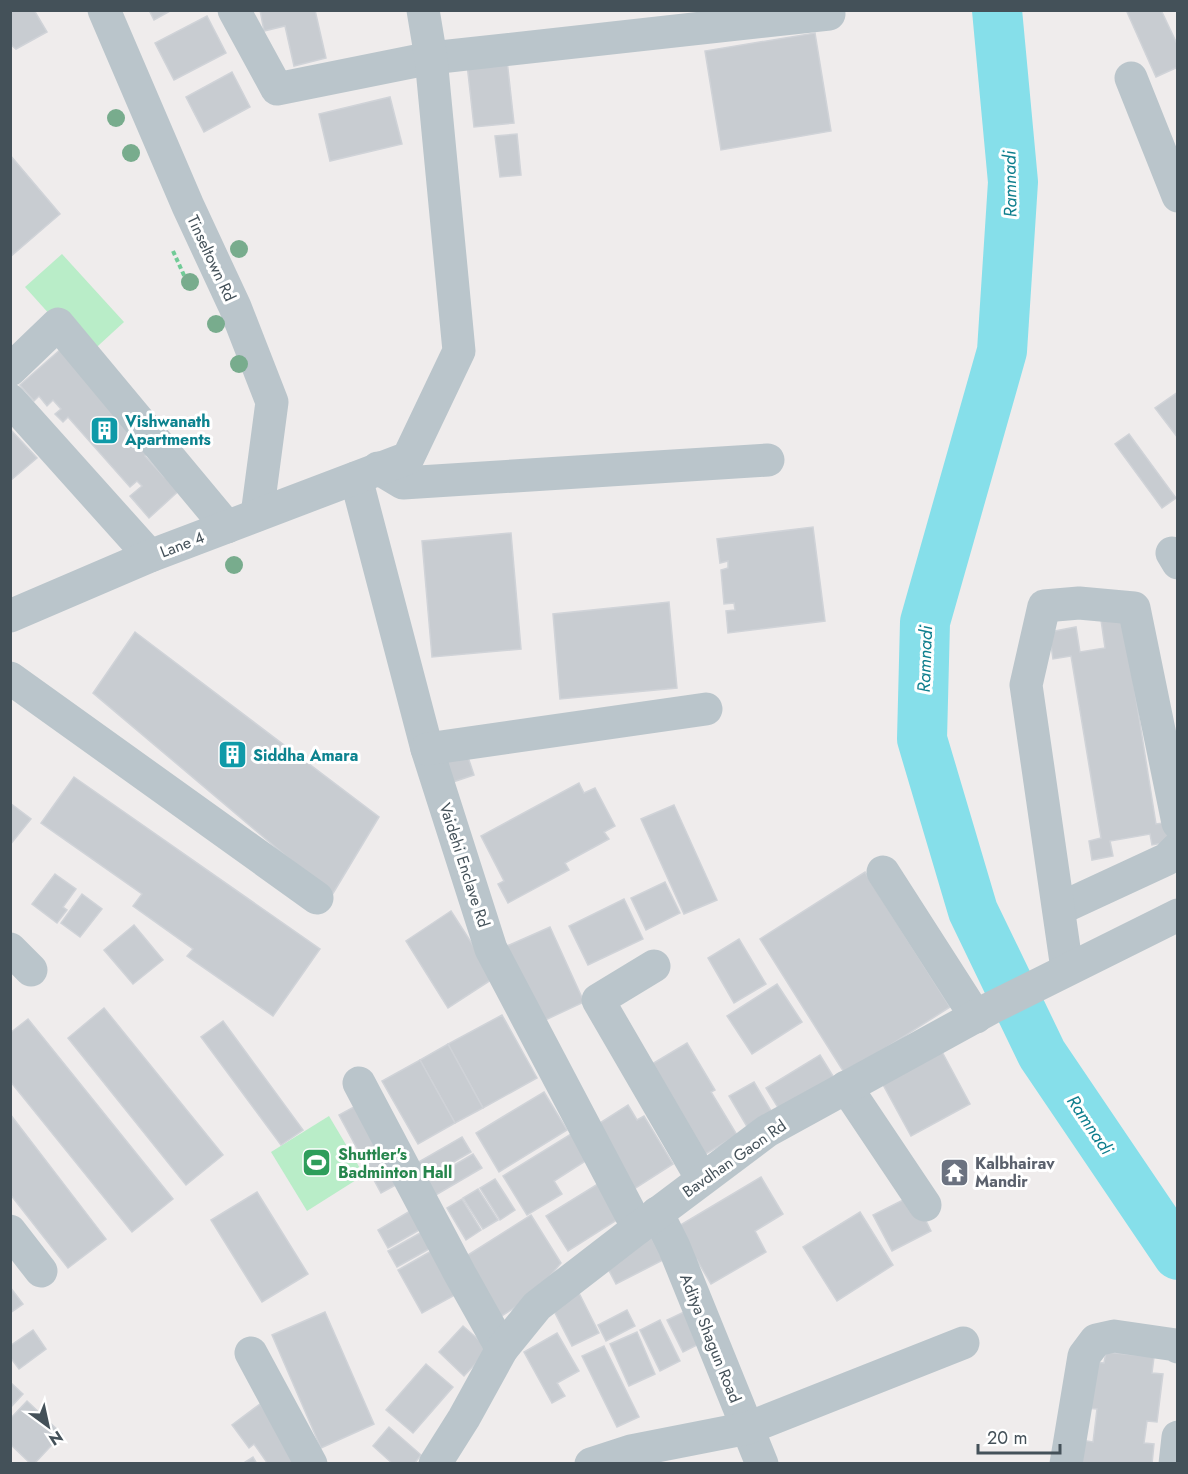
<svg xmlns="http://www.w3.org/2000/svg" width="1188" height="1474" font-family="Jost,sans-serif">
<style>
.green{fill:#b9edc8}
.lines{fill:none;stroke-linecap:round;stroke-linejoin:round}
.river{stroke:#86dfea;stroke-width:50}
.building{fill:#c8ccd1;stroke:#d0d3d8;stroke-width:1.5}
.path{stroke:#71cb97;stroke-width:4;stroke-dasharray:4.5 3;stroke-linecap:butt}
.minor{stroke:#bac5cb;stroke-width:33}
.tree{fill:#78ac8d}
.labels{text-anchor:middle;stroke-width:6;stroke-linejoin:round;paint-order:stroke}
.street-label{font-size:16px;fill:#445159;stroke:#fff}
.culture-label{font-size:16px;font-weight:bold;fill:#0d838f;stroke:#fff;text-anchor:start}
.leisure-label{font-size:16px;font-weight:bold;fill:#27864d;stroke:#fff;text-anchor:start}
.worship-label{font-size:16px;font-weight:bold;fill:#5b616d;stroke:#fff;text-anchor:start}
.water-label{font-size:18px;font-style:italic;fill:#0e7e8d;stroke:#fff}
</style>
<rect width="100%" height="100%" fill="#efecec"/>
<g class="green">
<path d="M62 254 124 322 87 356 25 287Z"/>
<path d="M329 1116 364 1175 307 1211 271 1152Z"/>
</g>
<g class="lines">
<path class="river" d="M997 10 1013 182 1002 351 925 622 922 739 973 911 1042 1054 1178 1255"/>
</g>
<g class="building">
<path d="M10 10H34L47 32 16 49 10 44Z"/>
<path d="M149 10H172L154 20Z"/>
<path d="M260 10H315L326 58 294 66 285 26 264 31Z"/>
<path d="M1129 10H1161L1178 46V67L1156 77 1127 12Z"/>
<path d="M207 16 226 53 174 80 155 43Z"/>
<path d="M815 33 831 131 721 150 705 51Z"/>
<path d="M507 60 514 123 474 127 467 64Z"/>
<path d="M232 72 250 107 204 132 186 97Z"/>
<path d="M390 97 402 144 330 161 319 114Z"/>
<path d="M517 134 521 175 500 177 495 136Z"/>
<path d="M10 155 60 214 10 257Z"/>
<path d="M70 341 154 448 145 456 164 477 183 487 149 518 130 496 142 486 137 481 130 487 68 417 63 422 55 414 61 409 53 400 47 406 39 396 34 401 20 385Z"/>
<path d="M1178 392V438L1155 408Z"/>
<path d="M10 429 37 458 10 481Z"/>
<path d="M1129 434 1176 498 1162 508 1115 444Z"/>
<path d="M813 527 825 621 728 633 726 611 735 610 734 603 724 604 721 570 728 568V561L720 563 717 539Z"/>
<path d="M511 533 521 649 432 657 422 541Z"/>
<path d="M669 602 677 688 560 699 553 614Z"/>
<path d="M1128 615V648L1156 824 1170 822 1174 841 1152 845 1150 834 1110 841 1113 856 1092 860 1089 841 1101 838 1071 656 1053 659 1049 632 1076 627 1080 652 1105 648 1101 620Z"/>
<path d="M135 632 379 817 332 895 93 693Z"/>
<path d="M467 754 474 775 450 783 443 761Z"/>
<path d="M74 777 320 949 273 1016 187 956 193 949 133 906 142 894 41 823Z"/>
<path d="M579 783 584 793 595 788 615 826 604 832 609 839 565 863 569 870 508 903 498 884 504 881 481 836Z"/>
<path d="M10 803 31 819 10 845Z"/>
<path d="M674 805 717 900 684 914 641 819Z"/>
<path d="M865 872 950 1007 845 1074 760 939Z"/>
<path d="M55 874 76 889 63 907 67 910 57 923 32 904Z"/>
<path d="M665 882 680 913 646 930 631 898Z"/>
<path d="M82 894 102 909 80 937 61 923Z"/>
<path d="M624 899 643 939 588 965 569 926Z"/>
<path d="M451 911 494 978 448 1008 406 941Z"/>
<path d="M134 925 163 960 133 984 104 950Z"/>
<path d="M550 927 584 1002 541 1022 507 946Z"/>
<path d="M739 939 766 984 734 1003 708 958Z"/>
<path d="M777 984 802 1022 752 1054 727 1016Z"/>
<path d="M104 1008 223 1155 186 1185 68 1038Z"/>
<path d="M502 1015 537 1078 483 1108 448 1044Z"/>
<path d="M28 1019 173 1199 132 1232 10 1081V1033Z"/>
<path d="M223 1021 303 1130 281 1145 201 1037Z"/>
<path d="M687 1043 715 1090 711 1092 737 1135 704 1155 647 1067Z"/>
<path d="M448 1044 483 1108 455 1123 420 1060Z"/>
<path d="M940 1048 970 1104 911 1136 881 1081Z"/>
<path d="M820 1055 836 1081 782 1114 766 1088Z"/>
<path d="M420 1060 455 1123 418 1144 382 1081Z"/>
<path d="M754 1082 774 1116 749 1130 729 1096Z"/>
<path d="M544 1092 567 1130 499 1172 476 1133Z"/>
<path d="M363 1102 405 1180 381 1193 339 1115Z"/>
<path d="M628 1105 637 1120 644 1116 673 1164 631 1191 592 1128Z"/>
<path d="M10 1114 106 1239 68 1268 10 1194Z"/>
<path d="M571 1134 587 1160 554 1181 562 1194 527 1215 503 1176Z"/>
<path d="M462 1137 471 1152 419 1182 410 1167Z"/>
<path d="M473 1154 482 1168 429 1199 420 1185Z"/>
<path d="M761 1177 783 1214 755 1231 766 1252 711 1284 697 1260 691 1263 672 1230Z"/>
<path d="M495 1179 515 1210 500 1220 480 1188Z"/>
<path d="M601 1182 623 1216 568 1251 546 1216Z"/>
<path d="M478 1189 498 1220 483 1229 463 1198Z"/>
<path d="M257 1192 308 1274 262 1302 211 1220Z"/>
<path d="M913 1195 931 1231 892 1251 873 1215Z"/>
<path d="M462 1199 481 1230 466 1240 447 1208Z"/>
<path d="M410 1211 421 1229 388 1248 378 1230Z"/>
<path d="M860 1212 893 1265 837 1301 803 1247Z"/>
<path d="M531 1215 561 1263 533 1296 497 1319 460 1260Z"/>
<path d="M429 1228 438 1244 397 1267 388 1251Z"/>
<path d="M651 1237 663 1260 616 1284 604 1261Z"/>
<path d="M440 1246 464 1290 422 1313 398 1270Z"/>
<path d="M10 1287 23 1304 10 1313Z"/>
<path d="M579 1293 599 1333 572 1346 552 1307Z"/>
<path d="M627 1310 635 1326 606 1341 598 1325Z"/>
<path d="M686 1311 701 1343 683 1352 667 1320Z"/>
<path d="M325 1312 374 1424 321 1448 272 1335Z"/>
<path d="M660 1320 680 1361 660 1371 640 1330Z"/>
<path d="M463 1326 489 1349 464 1376 439 1352Z"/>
<path d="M33 1330 46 1349 19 1369 10 1357V1346Z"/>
<path d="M637 1332 655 1374 629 1386 610 1344Z"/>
<path d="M557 1333 579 1371 557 1383 565 1396 552 1403 524 1352Z"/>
<path d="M604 1346 639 1417 617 1427 582 1356Z"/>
<path d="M1106 1352 1154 1357 1152 1373 1163 1374 1157 1422 1147 1421 1144 1443 1154 1444 1152 1464H1078L1081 1440 1093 1442 1097 1409 1087 1408 1093 1362 1104 1363Z"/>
<path d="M426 1364 453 1387 413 1433 386 1410Z"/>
<path d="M10 1382 23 1394 10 1408Z"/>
<path d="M27 1401 62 1434 34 1464H31L10 1444V1419Z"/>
<path d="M260 1404 301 1464H268L254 1444 249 1448 232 1425Z"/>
<path d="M389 1427 421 1455 414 1464H393L373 1446Z"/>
<path d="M253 1457 257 1464H242Z"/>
</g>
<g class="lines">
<path class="path" d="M173 251 187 282"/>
<g class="minor">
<path d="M104 10 188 206 235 307 272 402 257 515"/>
<path d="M234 10 277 89 431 58 829 14"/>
<path d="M1131 78 1178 196"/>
<path d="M10 370 58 324 227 527"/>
<path d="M10 400 150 556"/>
<path d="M378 468 403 483 768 460"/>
<path d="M356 478 427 749 491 949 638 1228"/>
<path d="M1172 553 1178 563"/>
<path d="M10 616 150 556 408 458 459 351 431 58 423 10"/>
<path d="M10 678 317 898"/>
<path d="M427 749 706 709"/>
<path d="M883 872 976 1017"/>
<path d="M1059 909 1167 859 1178 848"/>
<path d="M10 949 31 970"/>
<path d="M654 966 598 1000 702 1179"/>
<path d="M1067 969 1026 685 1044 606 1079 603 1134 608 1178 823"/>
<path d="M359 1083 460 1274 502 1349"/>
<path d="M846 1087 925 1205"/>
<path d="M657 1213 674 1247 762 1464"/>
<path d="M10 1231 41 1271"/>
<path d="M251 1353 311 1464"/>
<path d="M435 1464 464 1418 502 1349 537 1306 638 1228 767 1131 991 1008 1178 915"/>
<path d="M591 1464 631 1451 748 1428 963 1343"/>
<path d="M1066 1464 1084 1356 1096 1340 1114 1336 1176 1345 1178 1347"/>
<path d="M1175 1464 1178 1437"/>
</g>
</g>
<g class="tree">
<circle cx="116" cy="118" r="9"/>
<circle cx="131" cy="153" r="9"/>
<circle cx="239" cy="249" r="9"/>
<circle cx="190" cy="282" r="9"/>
<circle cx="216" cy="324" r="9"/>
<circle cx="239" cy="364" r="9"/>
<circle cx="234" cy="565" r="9"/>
</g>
<defs>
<symbol id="building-square" viewBox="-11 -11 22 22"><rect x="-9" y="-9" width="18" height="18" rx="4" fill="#0f9aa8" stroke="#fff"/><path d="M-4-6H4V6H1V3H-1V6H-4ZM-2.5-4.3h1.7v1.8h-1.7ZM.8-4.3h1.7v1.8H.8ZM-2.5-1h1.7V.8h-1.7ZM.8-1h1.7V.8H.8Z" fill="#fff"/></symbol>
<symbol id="stadium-square" viewBox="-11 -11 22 22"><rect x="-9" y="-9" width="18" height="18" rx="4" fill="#2e9e5b" stroke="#fff"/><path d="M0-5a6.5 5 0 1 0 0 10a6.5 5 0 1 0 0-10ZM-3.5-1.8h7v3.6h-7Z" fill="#fff"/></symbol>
<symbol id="temple-square" viewBox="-11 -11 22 22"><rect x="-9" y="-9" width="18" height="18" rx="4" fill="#6b7280" stroke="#fff"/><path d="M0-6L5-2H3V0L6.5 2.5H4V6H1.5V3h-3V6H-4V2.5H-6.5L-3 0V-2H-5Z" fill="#fff"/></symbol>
</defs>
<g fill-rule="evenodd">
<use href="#building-square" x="88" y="414" width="33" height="33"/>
<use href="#building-square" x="216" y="738" width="33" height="33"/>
<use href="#stadium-square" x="300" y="1146" width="33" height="33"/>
<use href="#temple-square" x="938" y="1156" width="33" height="33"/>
</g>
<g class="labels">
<g class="street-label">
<text transform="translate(212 258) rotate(65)" y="6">Tinseltown Rd</text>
<text transform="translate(182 544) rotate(-21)" y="6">Lane 4</text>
<text transform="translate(465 865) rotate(72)" y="6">Vaidehi Enclave Rd</text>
<text transform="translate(734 1158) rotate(-35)" y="6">Bavdhan Gaon Rd</text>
<text transform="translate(711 1338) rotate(68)" y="6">Aditya Shagun Road</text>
</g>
<g class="culture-label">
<text x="125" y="427">Vishwanath<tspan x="125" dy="18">Apartments</tspan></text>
<text x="253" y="761">Siddha Amara</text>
</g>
<g class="leisure-label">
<text x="338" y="1160">Shuttler's<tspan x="338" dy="18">Badminton Hall</tspan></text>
</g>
<g class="worship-label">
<text x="975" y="1169">Kalbhairav<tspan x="975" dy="18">Mandir</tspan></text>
</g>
<g class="water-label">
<text transform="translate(1010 184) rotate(-91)" y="6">Ramnadi</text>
<text transform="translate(925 659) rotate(-88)" y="6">Ramnadi</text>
<text transform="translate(1090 1125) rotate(56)" y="6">Ramnadi</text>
</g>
</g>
<rect width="1188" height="1474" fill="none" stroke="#445159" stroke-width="24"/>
<g transform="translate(48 1426) rotate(147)" stroke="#ffffff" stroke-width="4.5" paint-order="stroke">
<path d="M0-4.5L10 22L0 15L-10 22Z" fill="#445159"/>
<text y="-9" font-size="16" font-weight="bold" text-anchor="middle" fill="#445159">N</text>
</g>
<path d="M978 1444v9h82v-9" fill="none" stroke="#445159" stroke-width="3"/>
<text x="987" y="1444" font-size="18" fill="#445159" stroke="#ffffff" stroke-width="4.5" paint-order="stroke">20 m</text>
</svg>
